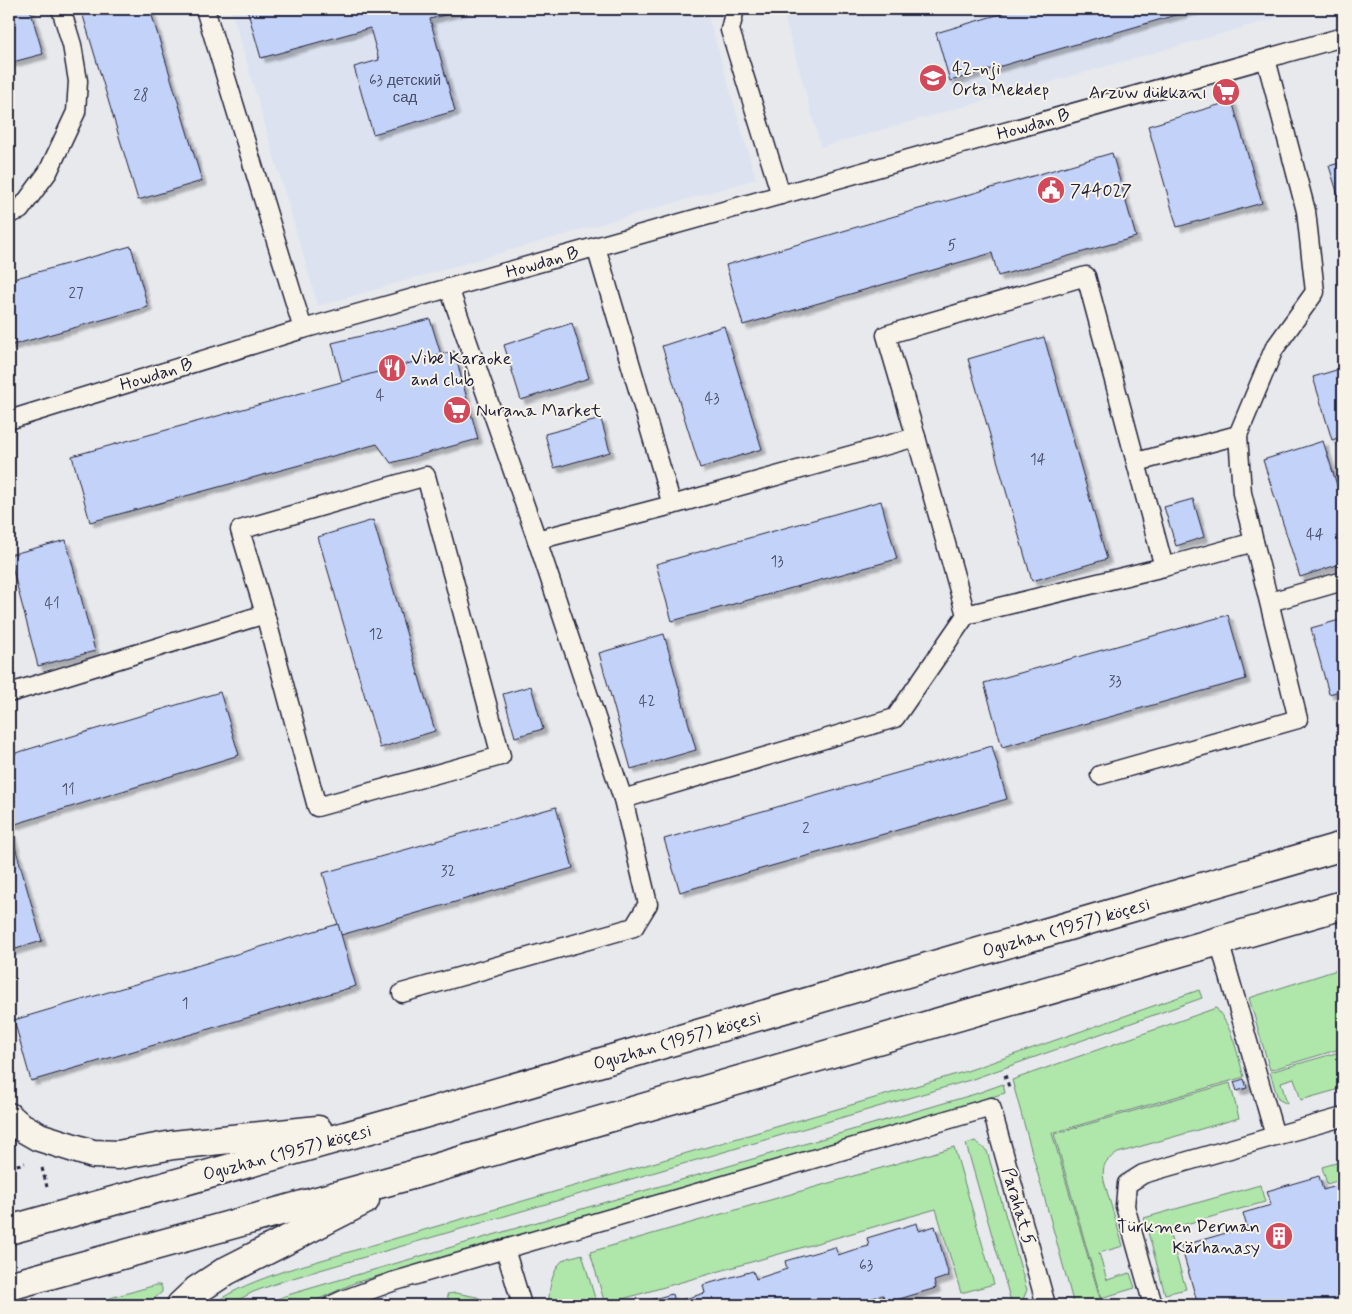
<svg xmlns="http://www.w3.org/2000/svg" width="1352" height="1314" font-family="Mynerve,sans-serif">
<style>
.built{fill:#dce2f0}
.green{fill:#afe6a9;stroke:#688472}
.building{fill:#c2d2f8;stroke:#22223b;filter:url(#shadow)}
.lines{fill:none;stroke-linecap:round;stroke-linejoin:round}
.lane-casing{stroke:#22223b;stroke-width:21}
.secondary-casing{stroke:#22223b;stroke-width:31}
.path{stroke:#22223b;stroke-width:3;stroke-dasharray:4 4;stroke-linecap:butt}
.lane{stroke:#f7f3e8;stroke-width:18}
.secondary{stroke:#f7f3e8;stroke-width:28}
.labels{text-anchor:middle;stroke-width:4;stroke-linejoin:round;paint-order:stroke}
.number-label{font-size:15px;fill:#4a4e6a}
.poi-label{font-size:18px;fill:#22223b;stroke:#f7f3e8;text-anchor:start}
.street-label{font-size:18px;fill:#22223b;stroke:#f7f3e8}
</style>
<defs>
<filter id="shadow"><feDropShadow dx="4.5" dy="4.5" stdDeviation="1" flood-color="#0004"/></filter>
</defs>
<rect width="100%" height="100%" fill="#e7e9ed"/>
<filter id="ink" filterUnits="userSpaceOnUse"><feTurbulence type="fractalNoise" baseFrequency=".02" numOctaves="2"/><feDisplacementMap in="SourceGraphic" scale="10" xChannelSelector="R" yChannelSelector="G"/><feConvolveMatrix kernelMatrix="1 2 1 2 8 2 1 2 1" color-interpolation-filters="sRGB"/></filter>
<g filter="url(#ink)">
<g class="built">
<path d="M231 9H706L756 179 318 306Z"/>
<path d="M782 9H1309L821 147Z"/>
</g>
<g class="green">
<path d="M1343 968V1048L1270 1070 1249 998Z"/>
<path d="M1199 990 1202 998 970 1080 286 1280 253 1292 229 1305H212C233 1289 259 1280 284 1271L967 1071Z"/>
<path d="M1216 1008C1233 1028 1237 1053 1244 1077L1052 1133 1102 1305H1074L1012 1080Z"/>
<path d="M1343 1051V1088L1301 1100 1294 1078 1281 1082 1287 1104 1278 1099 1270 1072Z"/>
<path d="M1230 1083 1239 1118 1118 1153C1104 1161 1102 1165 1104 1181L1123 1246 1099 1253 1107 1280 1130 1273 1135 1288 1101 1298 1054 1134Z"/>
<path d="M1003 1084 1005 1093 354 1283 317 1300 309 1305H259L291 1294 975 1094Z"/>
<path d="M975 1141 987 1151 1027 1290 1021 1304 1012 1305 966 1144Z"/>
<path d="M954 1147 994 1284 961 1293 936 1209 605 1304 590 1252Z"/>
<path d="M1343 1161V1179L1327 1184 1322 1167Z"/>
<path d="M1260 1185 1265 1202 1168 1229 1186 1289 1165 1294 1144 1218Z"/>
<path d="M582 1254 597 1305H549C548 1291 552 1270 563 1260 568 1257 577 1256 582 1254Z"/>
<path d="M156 1285H160L162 1288V1292L147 1305H90L89 1304Z"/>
<path d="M456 1293 477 1297 491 1305H450L447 1294Z"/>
</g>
<g class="building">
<path d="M9 9H30L43 54 9 63Z"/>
<path d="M81 9H150L202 181 138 200Z"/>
<path d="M247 9H467L430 19 455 111 373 134 354 67 379 60 370 28 261 58Z"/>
<path d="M1017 9H1196L950 81 936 33Z"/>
<path d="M1232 101 1262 203 1177 227 1148 126Z"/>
<path d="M1112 153 1136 237 998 276 992 253 743 325 726 265Z"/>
<path d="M1343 162V211L1329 166Z"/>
<path d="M131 246 148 307 9 346V280Z"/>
<path d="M430 319 453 394 353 425 332 343Z"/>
<path d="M572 323 589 378 521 400 504 345Z"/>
<path d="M724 326 762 449 700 468 662 346Z"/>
<path d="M1044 337 1107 559 1032 581 968 359Z"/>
<path d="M454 351 478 439 391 463 377 444 90 522 72 456Z"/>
<path d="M1343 368V436L1332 440 1313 377Z"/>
<path d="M601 419 610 452 554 468 545 434Z"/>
<path d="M1323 441 1343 504V563L1300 577 1263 460Z"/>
<path d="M1193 499 1204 537 1176 546 1164 507Z"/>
<path d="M881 501 897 559 672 621 656 564Z"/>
<path d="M373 520 435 731 380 748 318 537Z"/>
<path d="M66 540 95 651 38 666 9 555Z"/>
<path d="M1228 615 1246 679 1002 747 984 683Z"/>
<path d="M1343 619V690L1329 694 1311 628Z"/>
<path d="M664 634 696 750 631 769 599 653Z"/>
<path d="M531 686 543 729 515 737 503 694Z"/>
<path d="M220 692 239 755 9 826V755Z"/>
<path d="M992 746 1007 799 680 892 664 839Z"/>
<path d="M556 807 573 868 341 935 323 873Z"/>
<path d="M9 826 42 941 9 951Z"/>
<path d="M338 924 356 986 31 1081 14 1020Z"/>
<path d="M1244 1079 1247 1088 1237 1091 1234 1082Z"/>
<path d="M1319 1176 1323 1190 1343 1184V1305H1198L1181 1246 1247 1227 1243 1213 1271 1205 1267 1191Z"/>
<path d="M917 1223 919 1231 935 1226 949 1276 934 1281 936 1288 886 1303 883 1295 852 1304V1305H632L672 1294 674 1302 705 1293 703 1285 753 1271 756 1279 787 1269 785 1261 835 1247 838 1255 853 1250 869 1246 867 1238Z"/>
</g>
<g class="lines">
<defs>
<g id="lane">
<path d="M205 9 303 329"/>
<path d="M735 9 730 30 781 195"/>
<path d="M9 214 20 210 48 172 76 112 78 81 72 45 61 9"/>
<path d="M596 247 672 505"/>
<path d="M9 420 303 329 1343 37"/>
<path d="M916 437 886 335 1086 276 1164 567 966 615"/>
<path d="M1137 462 1238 435"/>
<path d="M426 476 501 756 317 807 265 614 240 530Z"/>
<path d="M537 540 672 505 916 437 966 615 895 718 623 799"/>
<path d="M1164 567 1254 542"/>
<path d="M1270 602 1343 581"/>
<path d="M9 688 13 692 265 614"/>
<path d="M1100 775 1298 719 1242 493 1238 435 1274 349 1315 292 1306 211 1266 59"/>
<path d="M1219 941 1275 1136 1343 1117"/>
<path d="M402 993 634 927 648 904 623 799 537 540 449 288"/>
<path d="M505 1249 522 1305"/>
<path d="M332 1305 343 1300 392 1282 991 1107 1046 1305"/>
<path d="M1153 1305 1125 1206 1127 1184 1143 1174 1275 1136"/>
</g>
<g id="secondary">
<path d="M9 1117 18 1125 39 1137 55 1142 93 1154 118 1155 173 1145 318 1130"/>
<path d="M9 1230 399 1121 1343 846"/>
<path d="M9 1286 415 1174 1343 905"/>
<path d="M181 1305 197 1290 226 1271 365 1200"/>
</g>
</defs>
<use href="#lane" class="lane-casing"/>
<use href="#secondary" class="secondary-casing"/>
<g class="path">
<path d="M1005 1075 1010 1090"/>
<path d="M9 1167 25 1163"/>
<path d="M42 1168 47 1187"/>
</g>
<use href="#lane" class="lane"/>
<use href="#secondary" class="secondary"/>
</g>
</g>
<defs>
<symbol id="school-disc" viewBox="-11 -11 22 22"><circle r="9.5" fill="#d1495b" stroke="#f7f3e8"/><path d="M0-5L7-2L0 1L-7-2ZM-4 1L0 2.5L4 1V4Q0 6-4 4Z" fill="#fff"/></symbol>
<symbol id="supermarket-disc" viewBox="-11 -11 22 22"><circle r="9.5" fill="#d1495b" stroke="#f7f3e8"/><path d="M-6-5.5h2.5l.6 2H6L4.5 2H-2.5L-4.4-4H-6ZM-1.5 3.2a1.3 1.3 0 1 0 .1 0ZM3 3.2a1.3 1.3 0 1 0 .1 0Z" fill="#fff"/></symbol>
<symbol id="civic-disc" viewBox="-11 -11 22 22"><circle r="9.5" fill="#d1495b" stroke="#f7f3e8"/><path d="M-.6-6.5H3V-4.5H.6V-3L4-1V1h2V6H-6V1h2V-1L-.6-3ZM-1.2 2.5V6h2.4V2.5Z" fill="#fff"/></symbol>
<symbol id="restaurant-disc" viewBox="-11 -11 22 22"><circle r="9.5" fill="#d1495b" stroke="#f7f3e8"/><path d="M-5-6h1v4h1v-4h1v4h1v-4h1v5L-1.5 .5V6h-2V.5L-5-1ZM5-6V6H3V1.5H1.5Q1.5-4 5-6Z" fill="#fff"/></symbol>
<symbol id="building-disc" viewBox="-11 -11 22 22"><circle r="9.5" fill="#d1495b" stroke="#f7f3e8"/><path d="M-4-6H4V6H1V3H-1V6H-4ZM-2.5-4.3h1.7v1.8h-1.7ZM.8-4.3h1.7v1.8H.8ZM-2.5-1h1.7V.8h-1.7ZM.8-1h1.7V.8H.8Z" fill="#fff"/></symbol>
</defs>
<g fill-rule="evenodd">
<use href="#school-disc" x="917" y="62" width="32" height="32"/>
<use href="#supermarket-disc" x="1210" y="76" width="32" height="32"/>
<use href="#civic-disc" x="1035" y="174" width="32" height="32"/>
<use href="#restaurant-disc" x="376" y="352" width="32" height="32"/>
<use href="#supermarket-disc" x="441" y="394" width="32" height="32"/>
<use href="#building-disc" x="1263" y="1220" width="32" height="32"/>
</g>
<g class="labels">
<g class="number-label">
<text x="405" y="85">63 детский<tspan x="405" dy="17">сад</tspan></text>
<text x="141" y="100">28</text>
<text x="952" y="250">5</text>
<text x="76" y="298">27</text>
<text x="380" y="400">4</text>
<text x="712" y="403">43</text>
<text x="1038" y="464">14</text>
<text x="1315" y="539">44</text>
<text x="777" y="566">13</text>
<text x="52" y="608">41</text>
<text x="376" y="639">12</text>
<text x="1115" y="686">33</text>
<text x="647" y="706">42</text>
<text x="68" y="794">11</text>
<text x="806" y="833">2</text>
<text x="448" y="876">32</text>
<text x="185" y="1008">1</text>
<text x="866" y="1270">63</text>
</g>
<g class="poi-label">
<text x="952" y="74">42-nji<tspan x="952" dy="21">Orta Mekdep</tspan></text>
<text x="1207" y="98" text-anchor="end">Arzuw dükkanı</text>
<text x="1070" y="196">744027</text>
<text x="411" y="364">Vibe Karaoke<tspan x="411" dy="21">and club</tspan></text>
<text x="476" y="416">Nurana Market</text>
<text x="1260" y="1232" text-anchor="end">Türkmen Derman<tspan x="1260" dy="21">Kärhanasy</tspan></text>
</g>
<g class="street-label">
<text transform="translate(1033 124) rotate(-16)" y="6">Howdan B</text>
<text transform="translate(542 262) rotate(-16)" y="6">Howdan B</text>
<text transform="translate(156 374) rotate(-17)" y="6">Howdan B</text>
<text transform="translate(1066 927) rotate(-16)" y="6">Oguzhan (1957) köçesi</text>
<text transform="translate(677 1040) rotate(-16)" y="6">Oguzhan (1957) köçesi</text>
<text transform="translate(287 1152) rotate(-15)" y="6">Oguzhan (1957) köçesi</text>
<text transform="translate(1019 1206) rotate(74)" y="6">Parahat 5</text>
</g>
</g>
<rect width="1352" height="1314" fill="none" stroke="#f7f3e8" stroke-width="30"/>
<rect x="15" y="15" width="1322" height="1284" fill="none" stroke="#22223b" stroke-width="2" filter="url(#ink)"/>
</svg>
